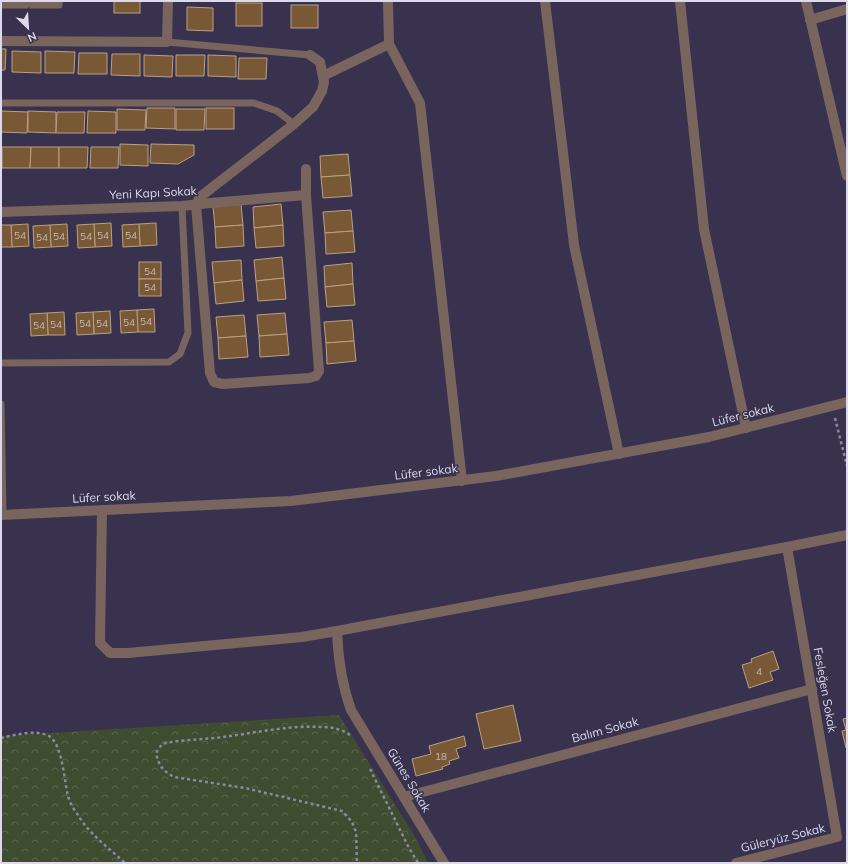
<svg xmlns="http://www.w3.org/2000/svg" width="848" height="864" font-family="Mulish,sans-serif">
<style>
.forest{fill:url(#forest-crowns)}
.building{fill:#795935;stroke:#baa085}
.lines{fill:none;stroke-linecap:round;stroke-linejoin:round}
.path{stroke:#8c889f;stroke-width:2.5;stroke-dasharray:3 3;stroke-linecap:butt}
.service{stroke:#7a655e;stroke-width:7}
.minor{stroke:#7a655e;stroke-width:10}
.labels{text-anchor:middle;stroke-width:3;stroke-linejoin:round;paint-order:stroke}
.number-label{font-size:10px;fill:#c3babe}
.street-label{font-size:12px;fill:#dcdaec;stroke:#38324e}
</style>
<defs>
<pattern id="forest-crowns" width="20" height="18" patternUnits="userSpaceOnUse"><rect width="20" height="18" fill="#3e4d2f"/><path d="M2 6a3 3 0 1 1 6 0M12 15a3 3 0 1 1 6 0" fill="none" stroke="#59664d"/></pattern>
</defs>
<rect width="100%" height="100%" fill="#38324e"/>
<path class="forest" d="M339 715 414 835 428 863H1V736Z"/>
<g class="building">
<rect x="114" y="1" width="26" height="12"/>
<rect x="236" y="3" width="26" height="23"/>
<rect x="291" y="5" width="27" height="23"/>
<path d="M187 7 213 8V31L187 30Z"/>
<path d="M1 49H6L5 70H1Z"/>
<path d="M12 51 41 52V73L12 72Z"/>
<path d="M45 51 75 52 74 73H45Z"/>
<path d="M79 53H107V74H78Z"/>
<path d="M112 54H140V76L111 75Z"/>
<path d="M144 55 173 56 172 77 144 76Z"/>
<path d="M176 55H205L204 76H176Z"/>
<path d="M208 55 236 56V77L208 76Z"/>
<path d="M239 58H267L266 79H238Z"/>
<path d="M147 108H175V129L146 128Z"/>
<rect x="206" y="108" width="28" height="21"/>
<path d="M117 109 146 110 145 130H117Z"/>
<path d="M176 109H205L204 130H176Z"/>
<path d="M1 111 28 112 27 133 1 132Z"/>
<path d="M28 111 56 112V133L28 132Z"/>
<path d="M88 111 116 112V133H87Z"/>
<path d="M57 112H85L84 133H56Z"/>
<path d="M120 144 148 145V166L120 165Z"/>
<path d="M151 144 194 145V155L178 164 150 163Z"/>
<path d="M2 147H31L30 168H2Z"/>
<path d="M31 147H59V168H30Z"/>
<path d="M59 147H88L87 168H59Z"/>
<path d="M91 147H119L118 168H90Z"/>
<path d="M348 154 350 175 321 177 320 156Z"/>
<path d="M350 175 352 196 323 198 321 177Z"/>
<path d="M241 204 243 225 215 227 213 207Z"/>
<path d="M281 204 283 225 254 228 253 207Z"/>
<path d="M351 210 353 231 325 233 323 212Z"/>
<path d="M111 223 112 246 95 247 94 224Z"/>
<path d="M156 223 157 245 140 246 139 224Z"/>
<path d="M28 224 29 246 12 247 11 225Z"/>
<path d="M67 224 68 246 51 247 50 225Z"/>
<path d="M94 224 95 247 78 248 77 225Z"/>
<path d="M139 224 140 246 123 247 122 225Z"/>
<path d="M1 225H11L12 247H1Z"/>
<path d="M50 225 51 247 34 248 33 226Z"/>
<path d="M243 225 244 246 216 248 215 227Z"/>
<path d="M283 225 284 246 256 248 254 228Z"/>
<path d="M353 231 355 252 326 254 325 233Z"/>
<path d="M282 257 284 278 256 281 254 260Z"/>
<path d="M241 260 242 280 214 283 212 262Z"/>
<rect x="139" y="262" width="22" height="17"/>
<path d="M352 263 353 284 325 287 324 266Z"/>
<path d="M284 278 286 299 258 301 256 281Z"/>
<rect x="139" y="279" width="22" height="17"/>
<path d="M242 280 244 301 216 304 214 283Z"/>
<path d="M353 284 355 305 327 307 325 287Z"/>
<path d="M154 309 155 332H138L137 310Z"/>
<path d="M137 310 138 332 121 333 120 311Z"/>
<path d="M110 311 111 333 94 334 93 312Z"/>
<path d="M64 312 65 335H48L47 313Z"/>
<path d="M93 312 94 334 77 335 76 313Z"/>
<path d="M47 313 48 335 31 336 30 314Z"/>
<path d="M285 313 287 334 259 336 257 315Z"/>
<path d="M244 315 246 336 218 338 216 317Z"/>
<path d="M352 320 354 341 326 343 324 322Z"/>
<path d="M287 334 289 355 260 357 259 336Z"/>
<path d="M246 336 248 357 219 359 218 338Z"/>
<path d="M354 341 356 361 327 364 326 343Z"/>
<path d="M773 651 779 669 770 672 773 680 749 688 742 665 752 662 751 659Z"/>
<path d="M513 705 521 741 484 749 476 714Z"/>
<path d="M847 718V748H846L842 731 846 730 843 719Z"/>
<path d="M464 736 466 746 456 749 459 758 449 761 450 764 442 767 443 769 416 776 412 759 431 754 429 746Z"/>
</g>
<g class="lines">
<g class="path">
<path d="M835 418 847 466"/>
<path d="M350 735C341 729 332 727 321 727 290 725 254 733 223 737 202 740 182 739 162 744L156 753C159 766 162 770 174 777L245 788 342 811 352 822 356 832 357 863"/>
<path d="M1 738C15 735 36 729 49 736 63 745 64 781 68 796 70 803 74 810 78 815 89 834 109 848 125 863"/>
<path d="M370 769 409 848 418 863"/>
</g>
<g class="service">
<path d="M1 5H59V1"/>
<path d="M167 42 310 55"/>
<path d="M1 103H254L277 111 294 124"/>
<path d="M1 363 169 362 180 354 188 333 182 206"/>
<path d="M1 404 3 515"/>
</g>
<g class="minor">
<path d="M388 1 389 44 420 103 462 481"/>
<path d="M545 1 574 245 619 454"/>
<path d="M680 1 704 229 746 428"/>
<path d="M806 1 847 176"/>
<path d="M810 20 847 9"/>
<path d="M1 41 167 42 168 1"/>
<path d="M323 76 389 44"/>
<path d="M306 169V195L319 371 316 376 309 378 223 384 214 382 210 373 196 205 200 197 294 124 313 107 322 91 324 82 320 62 310 55"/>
<path d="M1 212 182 206 210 203 306 195"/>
<path d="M102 510 100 643 110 653H128L302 637 337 631C338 658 342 685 351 710L444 863"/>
<path d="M1 515 291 501 496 476 709 437 847 402"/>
<path d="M337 631 787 547 847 535"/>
<path d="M404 797 812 689"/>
<path d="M736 863 837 837 787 547"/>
</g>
</g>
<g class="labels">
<g class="number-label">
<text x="20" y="239">54</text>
<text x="103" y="239">54</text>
<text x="131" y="239">54</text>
<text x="59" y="240">54</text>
<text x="86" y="240">54</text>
<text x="42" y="241">54</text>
<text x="150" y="275">54</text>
<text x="150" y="291">54</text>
<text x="146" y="325">54</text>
<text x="129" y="326">54</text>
<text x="85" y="327">54</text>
<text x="102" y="327">54</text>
<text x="56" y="328">54</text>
<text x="39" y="329">54</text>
<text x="759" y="675">4</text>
<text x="441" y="760">18</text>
</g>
<g class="street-label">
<text transform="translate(153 193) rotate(-3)" y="4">Yeni Kapı Sokak</text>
<text transform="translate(743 415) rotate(-14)" y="4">Lüfer sokak</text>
<text transform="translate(426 472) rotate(-7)" y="4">Lüfer sokak</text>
<text transform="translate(104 497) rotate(-3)" y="4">Lüfer sokak</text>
<text transform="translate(825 690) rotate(80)" y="4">Fesleğen Sokak</text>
<text transform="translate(605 730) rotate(-15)" y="4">Balım Sokak</text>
<text transform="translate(409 780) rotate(59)" y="4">Günes Sokak</text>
<text transform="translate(783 838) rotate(-14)" y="4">Güleryüz Sokak</text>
</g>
</g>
<rect width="848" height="864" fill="none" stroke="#dcdaec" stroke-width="4"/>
<g transform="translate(28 28) rotate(155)" stroke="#38324e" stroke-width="3" paint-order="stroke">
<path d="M0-3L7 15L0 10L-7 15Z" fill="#dcdaec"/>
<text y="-6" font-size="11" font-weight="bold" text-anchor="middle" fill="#dcdaec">N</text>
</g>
</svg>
